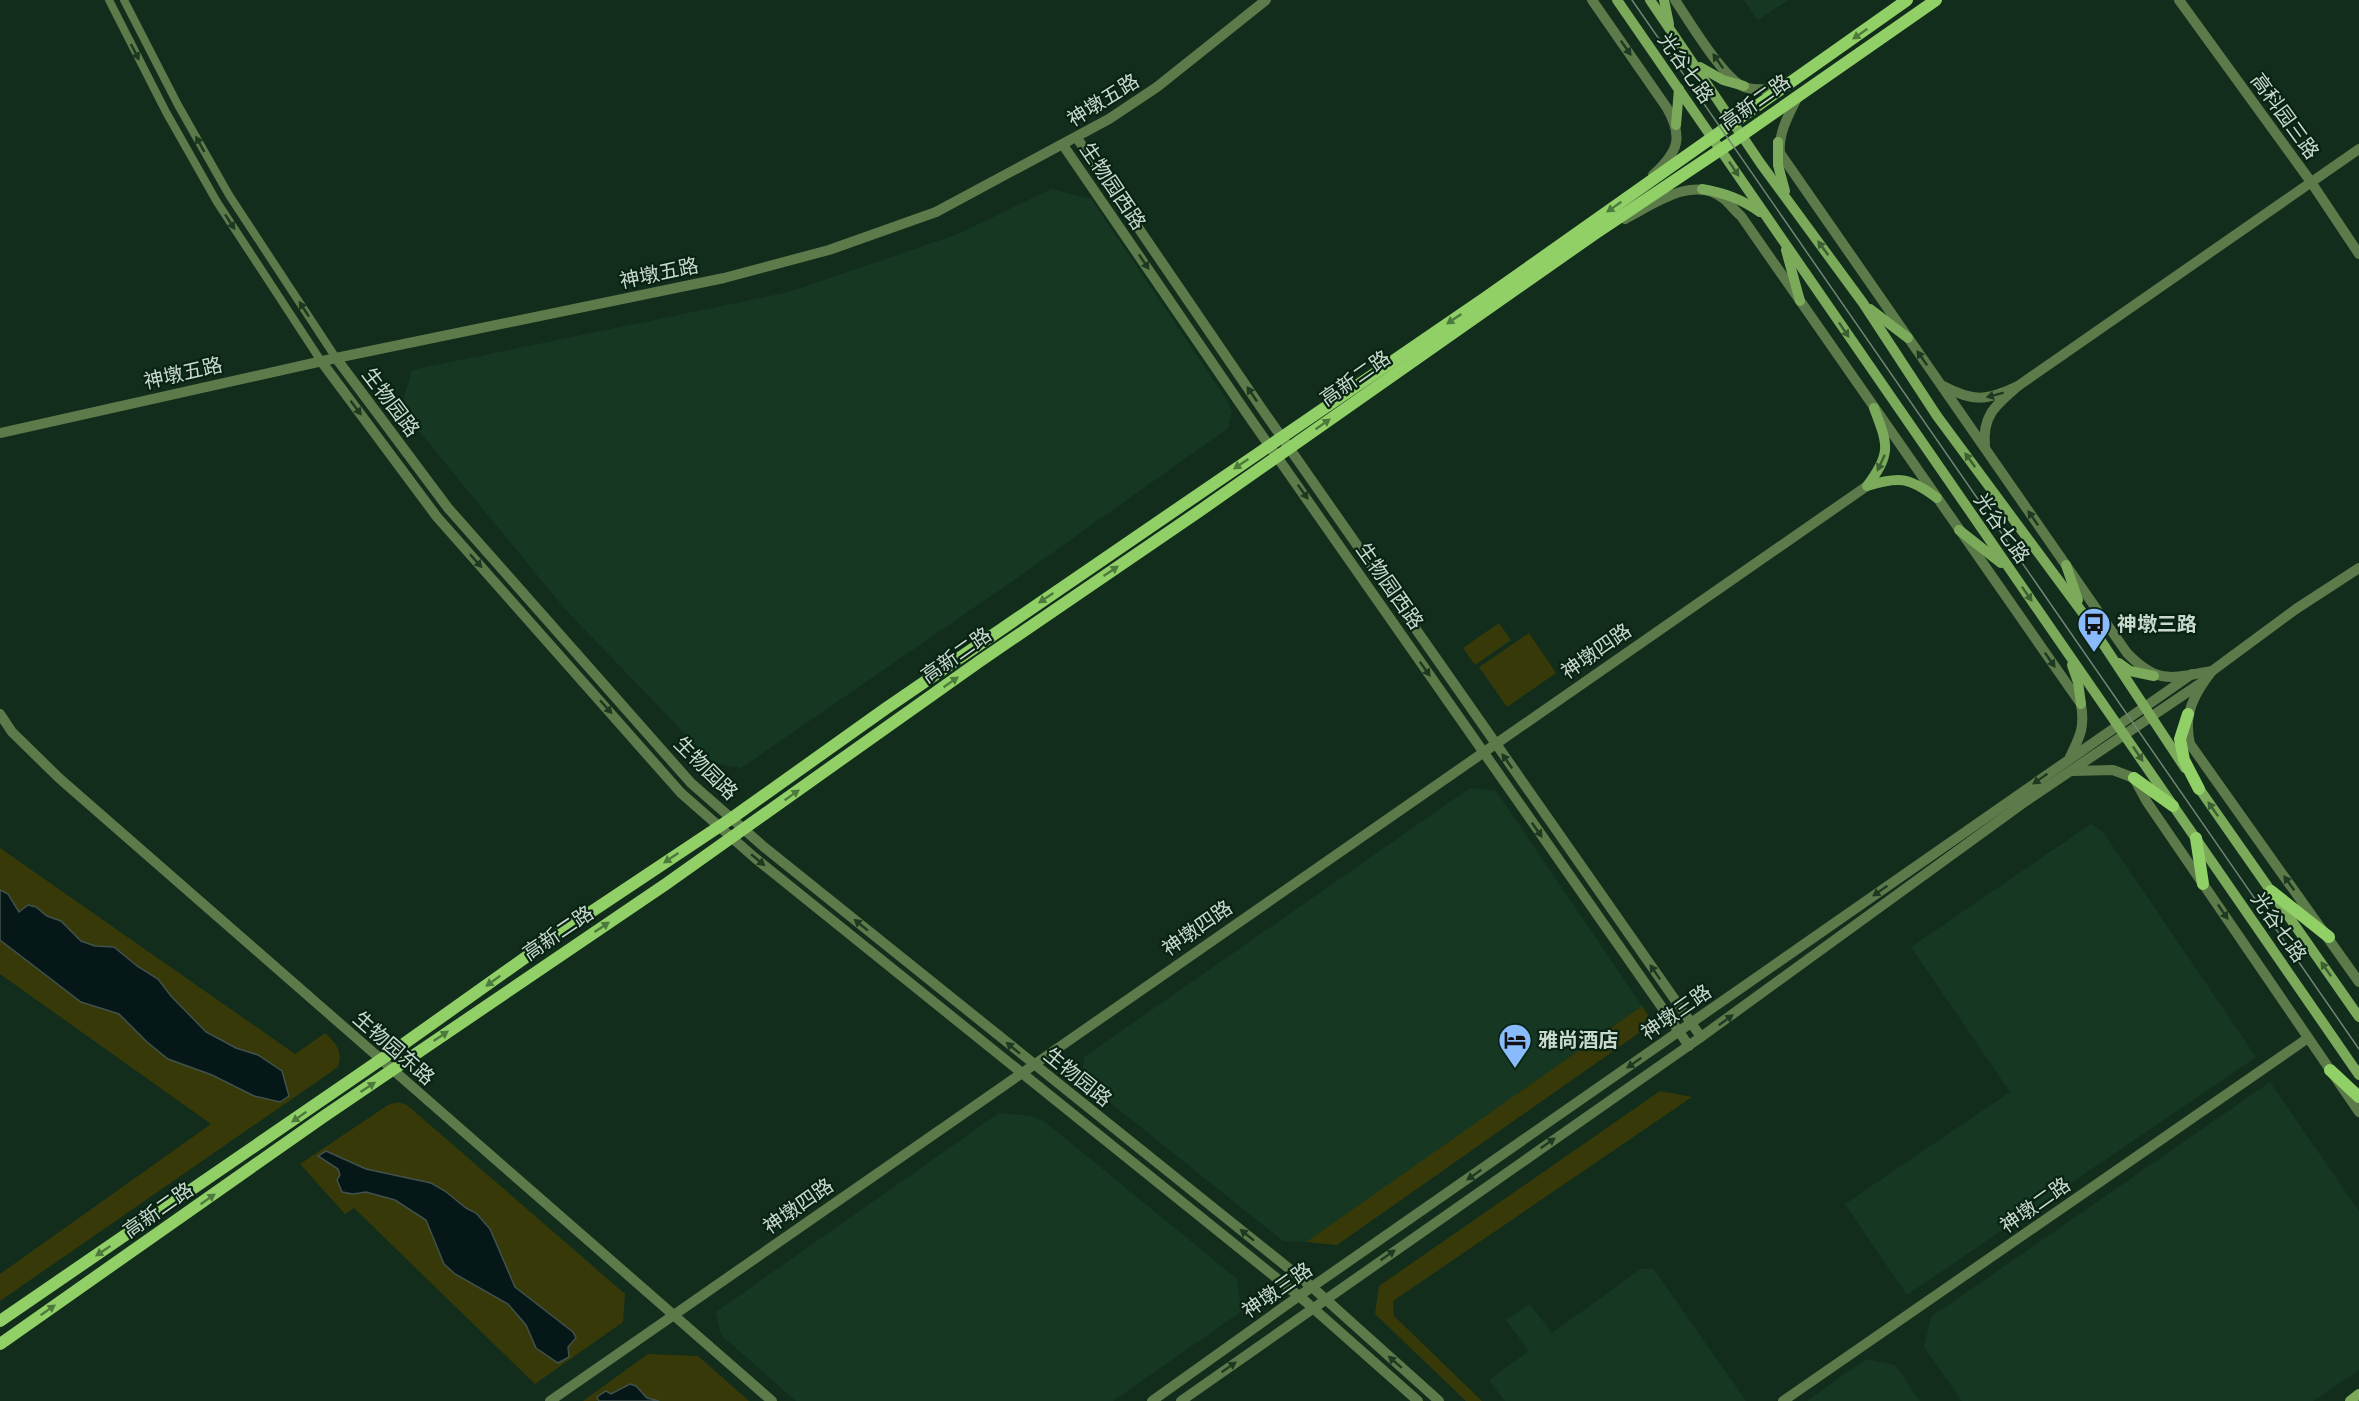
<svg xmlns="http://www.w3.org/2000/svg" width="2359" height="1401" font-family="'Archivo Narrow','Noto Sans SC',sans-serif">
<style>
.built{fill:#163823}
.green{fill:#373a08}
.water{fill:#061717;stroke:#40514e;stroke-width:1.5}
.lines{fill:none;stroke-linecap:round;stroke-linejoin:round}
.minor{stroke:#5d7b4a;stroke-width:8}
.tertiary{stroke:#5d7b4a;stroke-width:10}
.secondary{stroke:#7bab5a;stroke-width:10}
.primary{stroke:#91d066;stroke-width:12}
.tram{stroke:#708577;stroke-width:1.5}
.oneway{fill:#4c7a3c}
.oneway2{fill:#1d3921}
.oneway3{fill:#3c6033}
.labels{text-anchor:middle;stroke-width:4.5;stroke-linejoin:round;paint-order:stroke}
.street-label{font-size:20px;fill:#c9d9cd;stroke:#082313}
.poi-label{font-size:20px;font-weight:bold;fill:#c9d9cd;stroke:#082313;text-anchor:start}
</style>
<rect width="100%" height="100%" fill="#122d1c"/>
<g class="built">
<path d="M1744 0H1788L1758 20Z"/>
<path d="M1051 189 1091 199 1227 400 1232 412 1228 428 1017 578 741 768 713 763 565 609 414 425 402 405 412 370 789 292 958 234Z"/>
<path d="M1470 788 1496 791 1642 1006 1306 1242 1283 1241 1082 1080 1084 1057Z"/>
<path d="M2091 824 2103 832 2256 1057 1907 1295 1845 1204 2010 1092 1911 947Z"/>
<path d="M2270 1082 2359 1211V1370L2313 1401H1962L1924 1347 1931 1317Z"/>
<path d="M999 1113 1031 1116 1044 1121 1237 1279 1242 1311 1113 1401H796L721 1335 716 1312Z"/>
<path d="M1653 1268 1746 1401H1505L1489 1380 1529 1351 1506 1320 1530 1304 1552 1333 1641 1269Z"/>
<path d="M1866 1359 1895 1365 1920 1401H1807Z"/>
</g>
<g class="green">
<path d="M1499 623 1511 640 1475 665 1463 648Z"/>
<path d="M1529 633 1556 673 1507 707 1479 667Z"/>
<path d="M0 848 295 1054 325 1033C336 1043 343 1051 338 1067L0 1301V1274L211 1124 0 974Z"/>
<path d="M1642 1006 1648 1015 1639 1033 1337 1245 1306 1242Z"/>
<path d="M1660 1091 1692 1097 1393 1301 1394 1316 1482 1401H1466L1375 1314 1379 1286Z"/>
<path d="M398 1102 407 1105 625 1294 623 1322 535 1384 354 1208 345 1214 300 1164 388 1105Z"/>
<path d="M648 1354 698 1356 749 1401H583Z"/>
</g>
<g class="water">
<path d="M0 890 8 894 19 912 28 905 36 907 47 916 61 921 81 941 95 946 114 947 137 966 158 979 171 996 206 1032 236 1048 258 1055 282 1071 289 1096 280 1102 254 1096 212 1075 168 1059 147 1042 119 1014 81 1002 0 940Z"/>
<path d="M326 1151 366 1169 431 1183 445 1191 466 1208 476 1213 490 1229 515 1287 573 1332 576 1338 568 1347 569 1357 558 1363 536 1348 526 1325 508 1304 455 1274 444 1264 426 1220 395 1200 366 1192 353 1194 342 1192 337 1180 340 1175 338 1169 318 1156Z"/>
<path d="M630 1384 636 1386 647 1398 659 1401H599L597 1397 606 1391 611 1394Z"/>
</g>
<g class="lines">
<g class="minor">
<path d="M109 0 166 112 217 202 321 361"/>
<path d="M124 0 178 105 229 195 336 358"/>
</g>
<g class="tertiary">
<path d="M1592 0 1667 108C1684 138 1678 152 1653 175"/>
<path d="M1675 0C1689 21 1723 78 1744 87 1758 92 1772 88 1785 85"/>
<path d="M2179 0 2311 182 2359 254"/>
<path d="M1798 96C1789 114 1778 133 1780 153L2127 653C2158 685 2171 678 2212 671 2194 694 2183 714 2190 744L2359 982"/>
<path d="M1077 138 1264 412 1701 1037"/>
<path d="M1063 145 1252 421 1689 1046"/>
<path d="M1625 219C1654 204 1694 174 1724 199 1730 204 1735 211 1741 216L2081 704C2085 728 2080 736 2070 757"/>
<path d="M336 358 448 508 691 783 764 847 1312 1287 1439 1401"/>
<path d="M321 361 437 517 681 793 755 858 1305 1301 1418 1401"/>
<path d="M1943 386C1973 402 1987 401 2018 386 1996 405 1982 415 1985 446"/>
<path d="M2018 386 2359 149"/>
<path d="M0 433 336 358 724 278 829 250 936 212 1109 119 1157 87 1266 0"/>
<path d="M2212 671 2296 609 2359 568"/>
<path d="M0 714 12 732 59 778 772 1401"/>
<path d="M2073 771 2113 770 2134 778 2147 802 2359 1112"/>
<path d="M550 1401 1867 486"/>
<path d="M1152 1401 1299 1296 2192 674"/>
<path d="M1181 1401 1701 1037 2026 801 2204 681"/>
<path d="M1783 1401 2308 1038"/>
</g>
<g class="secondary">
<path d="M1617 0 2359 1075"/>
<path d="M1650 0 1761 164 1863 303 1937 416 2082 612 2185 768"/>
<path d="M1664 0 1669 24"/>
<path d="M1700 67 1723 80 1744 86"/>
<path d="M1676 125 1679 89"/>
<path d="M1778 142V165L1785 191"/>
<path d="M1702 189C1725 193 1741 199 1760 212"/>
<path d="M1786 250 1800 301"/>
<path d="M1870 309 1908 338"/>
<path d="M1874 408C1888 445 1892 453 1867 486 1899 476 1909 477 1937 498"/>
<path d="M1959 530 2001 563"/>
<path d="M2066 565 2078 600"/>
<path d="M2119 663 2130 671 2154 676"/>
<path d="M2072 665 2078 682 2081 704"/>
<path d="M2196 784 2359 1017"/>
<path d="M2350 1401 2359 1394"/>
</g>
<g class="primary">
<path d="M2188 714 2180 739 2184 760 2199 789"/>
<path d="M2134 778 2173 806"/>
<path d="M2196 838 2203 884"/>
<path d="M2271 891 2329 937"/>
<path d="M2330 1070 2359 1097"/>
<path d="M0 1321 405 1043 564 930 732 818 885 709 1485 298 1907 0"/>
<path d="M0 1344 323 1117 666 884 980 661 1201 510 1593 235 1738 138 1936 0"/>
</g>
<path class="tram" d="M1632 0 2359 1049"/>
</g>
<defs><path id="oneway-solid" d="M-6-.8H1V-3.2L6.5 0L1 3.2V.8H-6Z" transform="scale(1.5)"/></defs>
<g class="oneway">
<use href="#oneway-solid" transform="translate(1860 34) rotate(145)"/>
<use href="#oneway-solid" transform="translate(1614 207) rotate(145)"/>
<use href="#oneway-solid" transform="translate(1454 319) rotate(146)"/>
<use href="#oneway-solid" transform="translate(1323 424) rotate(-35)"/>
<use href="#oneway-solid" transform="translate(1241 464) rotate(146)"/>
<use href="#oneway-solid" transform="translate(1111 571) rotate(-34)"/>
<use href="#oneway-solid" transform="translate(1046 598) rotate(146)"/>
<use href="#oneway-solid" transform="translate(951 682) rotate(-35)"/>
<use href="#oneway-solid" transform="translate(792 795) rotate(-35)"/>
<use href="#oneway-solid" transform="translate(671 858) rotate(146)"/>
<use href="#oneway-solid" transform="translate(602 927) rotate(-34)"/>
<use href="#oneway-solid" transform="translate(493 981) rotate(144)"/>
<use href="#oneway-solid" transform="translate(441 1036) rotate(-34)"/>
<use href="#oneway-solid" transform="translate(368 1087) rotate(-33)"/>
<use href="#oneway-solid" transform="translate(299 1117) rotate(145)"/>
<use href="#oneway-solid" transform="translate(208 1199) rotate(-35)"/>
<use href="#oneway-solid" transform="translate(103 1251) rotate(146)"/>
<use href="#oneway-solid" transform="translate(48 1310) rotate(-35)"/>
</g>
<g class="oneway2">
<use href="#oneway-solid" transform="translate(1626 48) rotate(55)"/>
<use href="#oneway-solid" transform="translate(135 52) rotate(63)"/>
<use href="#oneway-solid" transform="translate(1718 61) rotate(-125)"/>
<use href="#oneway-solid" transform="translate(200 144) rotate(-119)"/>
<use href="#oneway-solid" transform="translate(230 222) rotate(57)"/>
<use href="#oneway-solid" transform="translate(1144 262) rotate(56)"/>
<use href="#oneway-solid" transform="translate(304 309) rotate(-123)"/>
<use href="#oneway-solid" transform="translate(1922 358) rotate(-125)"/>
<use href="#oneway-solid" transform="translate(1252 394) rotate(-124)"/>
<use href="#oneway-solid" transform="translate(1995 395) rotate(165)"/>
<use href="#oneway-solid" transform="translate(356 408) rotate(53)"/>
<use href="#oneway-solid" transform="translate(1303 492) rotate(55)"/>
<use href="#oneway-solid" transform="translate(2033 518) rotate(-125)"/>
<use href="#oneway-solid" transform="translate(476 561) rotate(48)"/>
<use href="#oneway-solid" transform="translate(2050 660) rotate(55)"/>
<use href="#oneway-solid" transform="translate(1425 669) rotate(55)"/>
<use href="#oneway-solid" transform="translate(606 707) rotate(48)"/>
<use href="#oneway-solid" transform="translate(1507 761) rotate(-125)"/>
<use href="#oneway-solid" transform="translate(2040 779) rotate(145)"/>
<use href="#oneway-solid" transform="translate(1537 830) rotate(55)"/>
<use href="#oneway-solid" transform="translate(758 860) rotate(40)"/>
<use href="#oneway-solid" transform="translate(2289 883) rotate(-126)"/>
<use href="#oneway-solid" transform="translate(1880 891) rotate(145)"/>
<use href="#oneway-solid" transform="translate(2223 912) rotate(56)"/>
<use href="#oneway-solid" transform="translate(861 925) rotate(-141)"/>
<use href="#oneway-solid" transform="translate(1655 972) rotate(-125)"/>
<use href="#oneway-solid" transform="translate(1726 1020) rotate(-36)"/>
<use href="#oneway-solid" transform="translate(1013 1048) rotate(-141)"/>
<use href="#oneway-solid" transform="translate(1634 1063) rotate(145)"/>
<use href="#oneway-solid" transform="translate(1548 1143) rotate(-35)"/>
<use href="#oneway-solid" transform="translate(1474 1175) rotate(145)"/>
<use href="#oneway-solid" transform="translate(1247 1235) rotate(-141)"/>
<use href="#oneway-solid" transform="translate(1388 1255) rotate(-35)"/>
<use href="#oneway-solid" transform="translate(1395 1362) rotate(-139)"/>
<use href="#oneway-solid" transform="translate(1229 1367) rotate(-35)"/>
</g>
<g class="oneway3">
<use href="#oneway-solid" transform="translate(1734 169) rotate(56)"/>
<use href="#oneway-solid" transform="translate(1823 248) rotate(-126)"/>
<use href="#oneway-solid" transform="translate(1844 330) rotate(56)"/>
<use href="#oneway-solid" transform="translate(1970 460) rotate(-126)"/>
<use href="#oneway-solid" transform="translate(1881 463) rotate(115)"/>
<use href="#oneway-solid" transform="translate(2027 594) rotate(55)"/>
<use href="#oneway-solid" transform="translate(2138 754) rotate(56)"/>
<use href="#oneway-solid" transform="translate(2213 809) rotate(-125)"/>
<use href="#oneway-solid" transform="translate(2326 969) rotate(-125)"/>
</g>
<defs>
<symbol id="bus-pin" viewBox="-11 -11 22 30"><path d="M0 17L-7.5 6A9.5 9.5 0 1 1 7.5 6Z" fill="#89bafc" stroke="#082313"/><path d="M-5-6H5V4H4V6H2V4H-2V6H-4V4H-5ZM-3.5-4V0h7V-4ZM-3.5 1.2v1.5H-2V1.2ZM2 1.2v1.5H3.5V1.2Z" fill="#111"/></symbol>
<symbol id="hotel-pin" viewBox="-11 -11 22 30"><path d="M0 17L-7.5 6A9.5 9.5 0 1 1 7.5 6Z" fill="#89bafc" stroke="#082313"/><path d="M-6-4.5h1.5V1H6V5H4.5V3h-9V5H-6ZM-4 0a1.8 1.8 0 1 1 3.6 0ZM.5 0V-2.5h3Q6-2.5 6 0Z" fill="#111"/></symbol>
</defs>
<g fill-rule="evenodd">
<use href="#bus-pin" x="2075" y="605" width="38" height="52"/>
<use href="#hotel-pin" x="1496" y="1021" width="38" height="52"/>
</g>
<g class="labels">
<g class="street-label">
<text transform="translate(1686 68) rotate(55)" y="7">光谷七路</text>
<text transform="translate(1103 100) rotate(-32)" y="7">神墩五路</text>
<text transform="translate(1755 102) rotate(-35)" y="7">高新二路</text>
<text transform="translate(2285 116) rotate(54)" y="7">高科园三路</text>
<text transform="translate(1113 186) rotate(56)" y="7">生物园西路</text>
<text transform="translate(659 273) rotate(-12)" y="7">神墩五路</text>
<text transform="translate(183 373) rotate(-13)" y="7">神墩五路</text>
<text transform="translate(1355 378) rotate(-35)" y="7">高新二路</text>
<text transform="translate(391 402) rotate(53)" y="7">生物园路</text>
<text transform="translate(2002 528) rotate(55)" y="7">光谷七路</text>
<text transform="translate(1390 586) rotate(55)" y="7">生物园西路</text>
<text transform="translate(1596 651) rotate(-35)" y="7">神墩四路</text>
<text transform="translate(956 655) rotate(-35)" y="7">高新二路</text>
<text transform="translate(706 768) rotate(45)" y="7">生物园路</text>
<text transform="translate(2279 927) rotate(55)" y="7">光谷七路</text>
<text transform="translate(1197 928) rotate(-35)" y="7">神墩四路</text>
<text transform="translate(558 933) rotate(-34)" y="7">高新二路</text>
<text transform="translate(1676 1012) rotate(-35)" y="7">神墩三路</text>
<text transform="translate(394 1048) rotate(41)" y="7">生物园东路</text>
<text transform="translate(1078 1077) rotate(39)" y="7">生物园路</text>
<text transform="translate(2035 1205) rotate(-35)" y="7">神墩二路</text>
<text transform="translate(798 1206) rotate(-35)" y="7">神墩四路</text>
<text transform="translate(158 1210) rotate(-35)" y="7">高新二路</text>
<text transform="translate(1277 1290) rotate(-35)" y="7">神墩三路</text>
</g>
<g class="poi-label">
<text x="2117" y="631">神墩三路</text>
<text x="1538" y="1047">雅尚酒店</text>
</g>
</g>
</svg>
